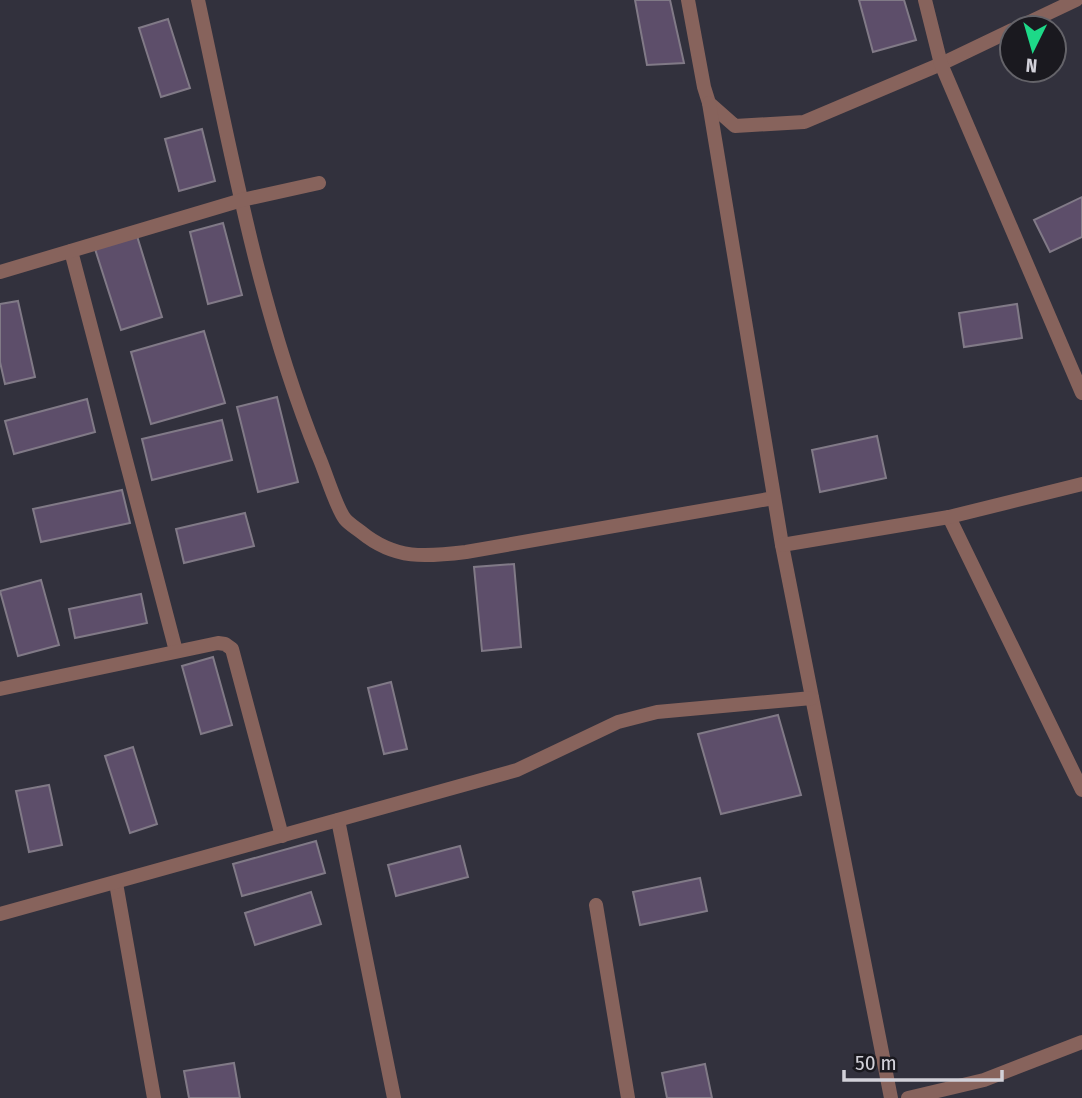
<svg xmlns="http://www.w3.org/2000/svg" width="1082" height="1098" font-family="'Fira Sans Condensed',sans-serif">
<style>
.building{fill:#5d4e6a;stroke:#817a87;stroke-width:2}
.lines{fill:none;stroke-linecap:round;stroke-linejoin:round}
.minor{stroke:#87635c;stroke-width:14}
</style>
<rect width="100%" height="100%" fill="#32313d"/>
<g class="building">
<path d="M635 0H670L684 63 647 65Z"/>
<path d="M859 0H904L916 40 873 52Z"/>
<path d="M168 19 190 88 161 97 139 28Z"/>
<path d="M202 129 215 181 179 191 165 139Z"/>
<path d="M1082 197V237L1050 252 1034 220Z"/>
<path d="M223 223 242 295 208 304 190 232Z"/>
<path d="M137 236 162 317 121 330 95 249Z"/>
<path d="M18 301 35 377 5 384 0 362V304Z"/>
<path d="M1017 304 1022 338 964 347 959 313Z"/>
<path d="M204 331 225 403 151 424 131 352Z"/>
<path d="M277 397 298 482 258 492 237 407Z"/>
<path d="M87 399 95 432 14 454 5 421Z"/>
<path d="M222 420 232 460 152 480 142 439Z"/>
<path d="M877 436 886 478 820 492 812 450Z"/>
<path d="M122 490 130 523 41 542 33 509Z"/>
<path d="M245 513 254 546 184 563 176 529Z"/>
<path d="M514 564 521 647 482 651 474 567Z"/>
<path d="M41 580 59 645 18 656 0 591Z"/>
<path d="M141 594 147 623 75 638 69 609Z"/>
<path d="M213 657 232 725 201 734 182 666Z"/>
<path d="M391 682 407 749 384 754 368 688Z"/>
<path d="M778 715 801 795 721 814 698 734Z"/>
<path d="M133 747 157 824 130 833 105 756Z"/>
<path d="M49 785 62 845 29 852 16 791Z"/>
<path d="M316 841 325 873 242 896 233 864Z"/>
<path d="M460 846 468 877 396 896 388 865Z"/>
<path d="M700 878 707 911 640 925 633 892Z"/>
<path d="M311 892 321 924 255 945 245 913Z"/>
<path d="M234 1063 240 1098H189L184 1071Z"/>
<path d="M705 1064 712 1098H667L662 1073Z"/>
</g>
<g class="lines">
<g class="minor">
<path d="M198 0C231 152 259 310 318 455 325 470 336 508 345 519 349 524 356 528 361 532 395 560 426 557 466 552L774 498"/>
<path d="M688 0 704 87 709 103 735 126 804 122 941 64 1012 30"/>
<path d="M925 0 941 64 1082 393"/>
<path d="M1017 28 1076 0"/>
<path d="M709 103 782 545 891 1098"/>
<path d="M71 251 176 651"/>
<path d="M0 272 242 200 319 183"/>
<path d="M949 517 1082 790"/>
<path d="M782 545 949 517 1082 484"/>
<path d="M0 689 218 643 225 644 232 649 282 836"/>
<path d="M338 820 394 1098"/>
<path d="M116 883 154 1098"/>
<path d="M596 905 628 1098"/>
<path d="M0 914 517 770 618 722 657 712 812 698"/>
<path d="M908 1098 984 1080 1082 1042"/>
</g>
</g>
<g transform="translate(1033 49) rotate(185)"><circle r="33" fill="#1a191f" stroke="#646369" stroke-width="2"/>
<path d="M0-5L12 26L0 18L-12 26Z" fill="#1dd988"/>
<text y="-10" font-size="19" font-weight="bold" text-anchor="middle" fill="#d2d1d9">N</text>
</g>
<path d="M844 1070v10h158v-10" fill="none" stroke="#d2d1d9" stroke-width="3.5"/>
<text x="855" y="1070" font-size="21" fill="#d2d1d9" stroke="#1a191f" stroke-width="5" paint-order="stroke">50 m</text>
</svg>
